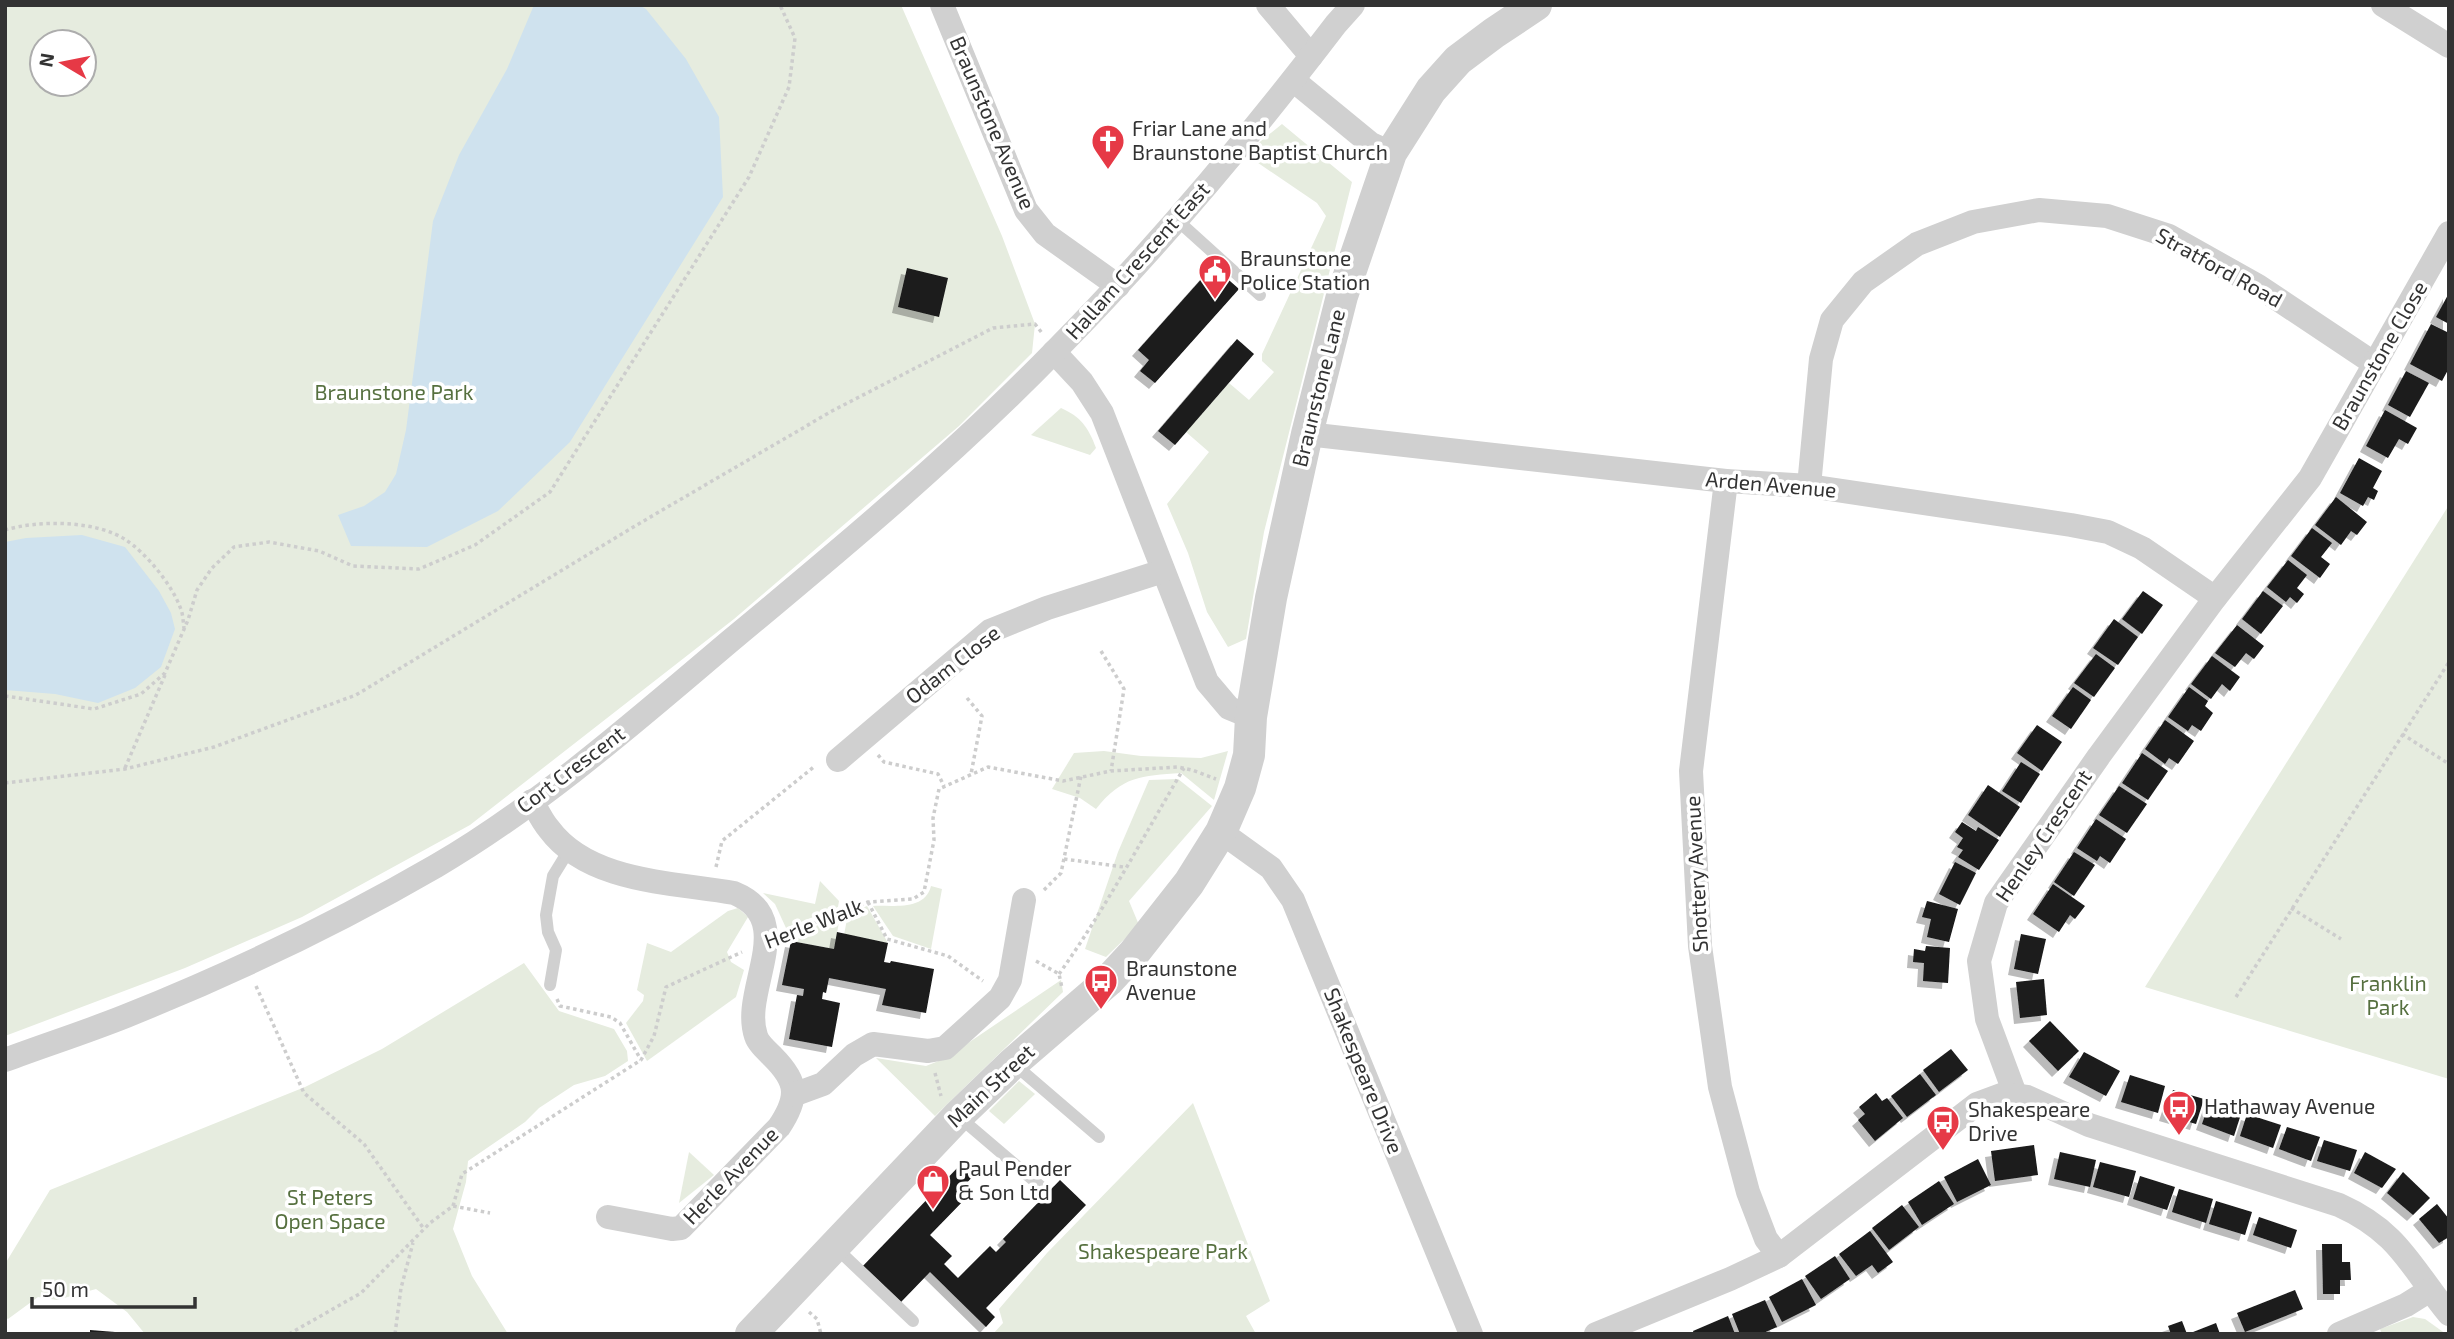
<svg xmlns="http://www.w3.org/2000/svg" width="2454" height="1339" font-family="'Exo 2',sans-serif">
<style>
.green{fill:#e6ecdf;fill-rule:evenodd}
.water{fill:#cfe2ee}
.building{fill:#1a1a1a;filter:url(#shadow)}
.lines{fill:none;stroke-linecap:round;stroke-linejoin:round}
.path{stroke:#cdcdcd;stroke-width:3.5;stroke-dasharray:3.5 3.5;stroke-linecap:butt}
.service{stroke:#d0d0d0;stroke-width:12}
.minor{stroke:#d0d0d0;stroke-width:24}
.tertiary{stroke:#d0d0d0;stroke-width:32}
.labels{text-anchor:middle;stroke-width:7;stroke-linejoin:round;paint-order:stroke}
.street-label{font-size:21px;fill:#333;stroke:#fff}
.poi-label{font-size:21px;fill:#333;stroke:#fff;text-anchor:start}
.park-label{font-size:21px;fill:#56703f;stroke:#fff}
</style>
<defs>
<filter id="shadow"><feDropShadow dx="-6" dy="6" stdDeviation="0" flood-color="#0004"/></filter>
</defs>
<rect width="100%" height="100%" fill="#fff"/>
<g class="green">
<path d="M5 5H901L1002 236 1035 324 1032 353 959 426 734 619 470 825 302 917 185 968 5 1036ZM42 42H84V84H42Z"/>
<path d="M1282 124 1352 182 1264 532 1246 639 1228 647 1207 612 1188 553 1167 504 1209 452 1186 432 1229 383 1249 400 1274 372 1262 361V354L1326 216 1317 203 1245 154Z"/>
<path d="M1061 408C1081 417 1088 427 1096 448L1090 455 1031 435Z"/>
<path d="M2449 505V1079L2145 987Z"/>
<path d="M1104 751 1141 756 1201 758 1228 751 1214 800 1181 773C1141 776 1122 776 1096 809L1080 798 1052 789 1074 753Z"/>
<path d="M1178 779 1212 806 1129 901 1139 925 1106 957 1085 949 1118 852 1149 780Z"/>
<path d="M820 881 839 901 838 907 786 928 775 904 763 893 815 904Z"/>
<path d="M931 886 942 889 931 949 893 936 873 906C893 905 925 911 931 886Z"/>
<path d="M867 906 888 943 844 935 848 914Z"/>
<path d="M738 908 748 917 727 952 731 962 744 970 736 997 647 1061 626 1023 643 1001 644 995 637 990 647 943 671 952 728 911Z"/>
<path d="M840 917 834 949 785 940 786 937Z"/>
<path d="M524 963 559 1011 614 1029 627 1051 628 1061 605 1076 574 1085 539 1108 525 1122 468 1161 466 1182 453 1229 472 1276 508 1334H145L127 1312 96 1289 57 1300 38 1297 8 1319 5 1317V1264L50 1190 305 1087 382 1049Z"/>
<path d="M1061 980 1063 992 935 1116 876 1058 926 1066 946 1058Z"/>
<path d="M1019 1081 1035 1094 1004 1124 989 1111Z"/>
<path d="M1193 1103 1270 1301 1246 1316 1256 1334H993L1003 1323 999 1309 1047 1253Z"/>
<path d="M689 1152 714 1175 679 1203Z"/>
<path d="M2413 1317 2425 1319 2446 1334H2382L2380 1329Z"/>
</g>
<g class="water">
<path d="M534 5H639L646 9 686 59 719 117 723 197 570 442 498 511 427 547 351 546 338 515 364 506 385 492 396 474 406 430 433 221 459 155 507 69Z"/>
<path d="M82 535 125 547 159 591 171 613 175 629 161 667 135 688 98 703 55 694 5 690V542L26 538Z"/>
</g>
<g class="building">
<path d="M1213 266 1239 289 1155 383 1140 371 1149 360 1138 350Z"/>
<path d="M907 268 948 278 939 317 898 307Z"/>
<path d="M2449 293V324L2436 317Z"/>
<path d="M2431 324 2449 333V368L2442 381 2410 364Z"/>
<path d="M1237 339 1254 354 1175 445 1158 431Z"/>
<path d="M2406 371 2429 383 2410 417 2388 405Z"/>
<path d="M2385 410 2417 428 2408 444 2399 439 2388 458 2366 446Z"/>
<path d="M2359 458 2382 471 2373 488 2378 491 2374 500 2368 497 2363 506 2340 493Z"/>
<path d="M2336 497 2367 522 2357 535 2351 531 2341 545 2315 525Z"/>
<path d="M2312 528 2332 543 2321 557 2330 564 2320 578 2291 556Z"/>
<path d="M2288 560 2307 575 2297 588 2304 594 2297 603 2290 597 2286 602 2267 587Z"/>
<path d="M2143 591 2163 605 2142 634 2122 619Z"/>
<path d="M2263 591 2283 606 2261 634 2242 619Z"/>
<path d="M2114 619 2138 637 2118 665 2093 648Z"/>
<path d="M2237 625 2264 646 2254 659 2246 653 2235 667 2215 653Z"/>
<path d="M2096 654 2115 668 2094 697 2074 683Z"/>
<path d="M2212 656 2240 677 2230 691 2222 684 2211 699 2191 684Z"/>
<path d="M2073 687 2091 700 2071 729 2052 716Z"/>
<path d="M2189 687 2208 701 2205 706 2213 713 2201 731 2192 725 2188 731 2168 717Z"/>
<path d="M2165 720 2194 741 2178 764 2169 758 2165 764 2145 749Z"/>
<path d="M2037 725 2062 742 2042 771 2017 753Z"/>
<path d="M2142 753 2168 771 2148 800 2122 783Z"/>
<path d="M2021 762 2040 774 2021 803 2002 791Z"/>
<path d="M1988 785 2020 807 2000 837 1968 815Z"/>
<path d="M2119 786 2147 804 2127 833 2099 815Z"/>
<path d="M2096 819 2126 839 2110 863 2100 856 2097 861 2077 848Z"/>
<path d="M1962 822 1976 831 1978 827 1999 840 1979 870 1958 857 1963 850 1957 847 1963 838 1955 832Z"/>
<path d="M2074 852 2095 865 2074 896 2054 882Z"/>
<path d="M1955 862 1976 873 1960 905 1939 894Z"/>
<path d="M2053 884 2085 906 2075 919 2070 915 2059 932 2033 914Z"/>
<path d="M1927 901 1958 909 1949 942 1927 937 1931 919 1922 917Z"/>
<path d="M837 932 888 943 884 962 890 963 891 961 934 969 926 1013 882 1005 886 989 829 978 826 993 823 992 822 999 840 1003 832 1047 789 1039 797 995 803 996 804 989 782 985 791 941 834 949Z"/>
<path d="M2021 934 2046 939 2038 974 2014 969Z"/>
<path d="M1926 946 1950 948 1948 983 1923 981 1924 963 1913 962 1914 949 1925 951Z"/>
<path d="M2044 979 2047 1015 2020 1018 2016 982Z"/>
<path d="M2050 1021 2079 1051 2058 1071 2029 1041Z"/>
<path d="M1951 1049 1968 1070 1939 1092 1923 1070Z"/>
<path d="M2084 1052 2120 1071 2106 1096 2069 1077Z"/>
<path d="M1920 1074 1936 1095 1907 1117 1891 1096Z"/>
<path d="M2130 1075 2165 1086 2158 1113 2121 1102Z"/>
<path d="M2173 1090 2204 1099 2196 1124 2165 1115Z"/>
<path d="M1876 1093 1882 1101 1887 1098 1903 1118 1875 1141 1858 1120 1865 1114 1859 1107Z"/>
<path d="M2210 1101 2242 1111 2234 1136 2202 1124Z"/>
<path d="M2247 1114 2281 1125 2273 1148 2240 1136Z"/>
<path d="M2287 1127 2320 1137 2311 1161 2279 1149Z"/>
<path d="M2324 1140 2357 1150 2350 1171 2317 1161Z"/>
<path d="M2034 1145 2038 1175 1995 1181 1991 1151Z"/>
<path d="M2060 1152 2096 1160 2090 1187 2054 1179Z"/>
<path d="M2365 1152 2396 1169 2382 1188 2354 1173Z"/>
<path d="M966 1159 978 1171 959 1191 966 1198 930 1235 952 1256 944 1264 958 1278 990 1246 996 1252 1006 1242 1003 1239 1060 1180 1086 1205 986 1308 995 1317 986 1327 930 1272 901 1302 863 1266Z"/>
<path d="M1978 1159 1991 1185 1957 1202 1944 1177Z"/>
<path d="M2100 1162 2136 1171 2129 1197 2093 1187Z"/>
<path d="M2403 1172 2430 1198 2413 1215 2387 1193Z"/>
<path d="M2140 1176 2175 1187 2167 1210 2133 1199Z"/>
<path d="M1939 1181 1954 1204 1922 1225 1908 1202Z"/>
<path d="M2179 1189 2213 1199 2206 1223 2172 1212Z"/>
<path d="M2216 1201 2252 1212 2245 1235 2209 1224Z"/>
<path d="M2437 1204 2449 1219V1237L2439 1243 2419 1219Z"/>
<path d="M1902 1205 1919 1227 1889 1250 1872 1228Z"/>
<path d="M2259 1217 2297 1230 2291 1248 2253 1235Z"/>
<path d="M1870 1231 1893 1262 1878 1273 1872 1265 1856 1276 1839 1254Z"/>
<path d="M2322 1244H2342V1262H2350L2351 1280H2340V1294H2323Z"/>
<path d="M1835 1256 1850 1279 1821 1299 1805 1276Z"/>
<path d="M1802 1279 1816 1305 1782 1322 1769 1297Z"/>
<path d="M2295 1290 2303 1309 2245 1332 2237 1313Z"/>
<path d="M1765 1300 1777 1327 1761 1334H1740L1732 1314Z"/>
<path d="M1728 1316 1735 1334H1694L1693 1331Z"/>
<path d="M2182 1321 2187 1334H2171L2168 1326Z"/>
<path d="M2216 1323 2220 1334H2188Z"/>
<path d="M90 1330 115 1332V1334H90Z"/>
</g>
<g class="lines">
<g class="path">
<path d="M5 530C38 520 96 520 126 540 146 553 172 585 180 607 183 613 183 621 184 628"/>
<path d="M1101 651 1124 689 1111 771"/>
<path d="M5 696 94 709 141 694 165 673 188 620 197 590 212 568 234 547 269 542 319 551 353 566 419 569 475 545 550 492 749 177 789 87 795 38 780 5"/>
<path d="M967 698 982 716 971 774"/>
<path d="M2402 734 2449 764"/>
<path d="M878 755 884 762 938 774 944 786"/>
<path d="M125 768 165 675"/>
<path d="M5 783 125 769 214 747 356 695 635 526 832 411 993 328 1035 324 1042 333"/>
<path d="M1064 859 1124 867"/>
<path d="M716 867 722 841 815 766"/>
<path d="M1044 890 1061 873 1081 776"/>
<path d="M868 902 887 939 948 956 983 981"/>
<path d="M2291 908 2341 939"/>
<path d="M788 933 868 902 913 899 924 892 934 840 933 818 939 789 988 767 1063 781 1111 771 1178 767 1192 770 1216 779"/>
<path d="M1036 961 1059 974 1062 988"/>
<path d="M1059 974C1106 908 1143 837 1184 768"/>
<path d="M256 986 304 1093 364 1144 424 1229"/>
<path d="M2236 997 2449 662"/>
<path d="M557 999 560 1006 611 1017 620 1023 641 1060"/>
<path d="M935 1073 941 1096"/>
<path d="M453 1206 462 1174 641 1060 654 1036 666 987 742 952"/>
<path d="M809 1312 817 1319 821 1334"/>
<path d="M289 1334 361 1293 430 1223 453 1206 490 1213"/>
<path d="M395 1334 401 1288 413 1243"/>
</g>
<g class="service">
<path d="M1177 220 1260 295"/>
<path d="M550 985 556 950 548 932 546 915 553 876 569 850"/>
<path d="M1014 1064 1099 1137"/>
<path d="M958 1116 1045 1190"/>
<path d="M834 1246 913 1321"/>
</g>
<g class="minor">
<path d="M942 5 1026 210 1045 234 1118 286"/>
<path d="M1268 5 1311 56"/>
<path d="M2383 5 2449 46"/>
<path d="M1293 80 1371 144 1391 153"/>
<path d="M1054 352 1082 382 1102 413 1207 682 1229 708 1251 717"/>
<path d="M1307 434 1726 481 1809 486 2071 525 2108 532 2142 548 2215 598"/>
<path d="M1726 481 1691 771 1700 946 1720 1087 1748 1192 1766 1239 1779 1256"/>
<path d="M1809 486 1821 359 1832 320 1863 282 1917 244 1973 222 2039 210 2107 216 2169 236 2258 286 2375 364"/>
<path d="M838 760 990 631 1047 608 1163 571"/>
<path d="M532 801C537 810 542 821 549 829 589 883 673 882 734 893 800 920 740 990 756 1036 758 1043 767 1051 773 1057 798 1082 799 1097 779 1127L681 1228 672 1229 608 1217"/>
<path d="M1221 832 1271 868 1293 900 1471 1334"/>
<path d="M5 1060C45 1045 86 1032 126 1016 233 973 336 924 436 866 539 806 638 719 729 642 841 549 955 454 1056 350 1157 248 1249 138 1336 24L1353 5"/>
<path d="M2015 1094 1987 1019 1979 961 1996 903 2099 756 2215 598 2310 478 2449 233"/>
<path d="M793 1095 823 1084 854 1055 873 1044 928 1051 945 1048 1000 998 1010 980 1024 900"/>
<path d="M1596 1334 1730 1279 1779 1256 1977 1104 2004 1094 2027 1097 2089 1125 2339 1205C2399 1232 2410 1266 2449 1314"/>
<path d="M2339 1334 2406 1305 2430 1290"/>
</g>
<path class="tertiary" d="M751 1334 958 1116 1013 1063 1108 981 1134 953 1189 883 1221 832 1240 788 1249 755 1251 717 1271 598 1307 434 1342 296 1391 153 1431 90 1458 60 1494 33 1536 5"/>
</g>
<defs>
<symbol id="church-pin" viewBox="-11 -11 22 30"><path d="M0 17L-7.5 6A9.5 9.5 0 1 1 7.5 6Z" fill="#e63946" stroke="#fff"/><path d="M-1.2-6h2.4v3.5h3.3v2.4h-3.3V6h-2.4V-.1h-3.3v-2.4h3.3Z" fill="#fff"/></symbol>
<symbol id="civic-pin" viewBox="-11 -11 22 30"><path d="M0 17L-7.5 6A9.5 9.5 0 1 1 7.5 6Z" fill="#e63946" stroke="#fff"/><path d="M-.6-6.5H3V-4.5H.6V-3L4-1V1h2V6H-6V1h2V-1L-.6-3ZM-1.2 2.5V6h2.4V2.5Z" fill="#fff"/></symbol>
<symbol id="bus-pin" viewBox="-11 -11 22 30"><path d="M0 17L-7.5 6A9.5 9.5 0 1 1 7.5 6Z" fill="#e63946" stroke="#fff"/><path d="M-5-6H5V4H4V6H2V4H-2V6H-4V4H-5ZM-3.5-4V0h7V-4ZM-3.5 1.2v1.5H-2V1.2ZM2 1.2v1.5H3.5V1.2Z" fill="#fff"/></symbol>
<symbol id="shop-pin" viewBox="-11 -11 22 30"><path d="M0 17L-7.5 6A9.5 9.5 0 1 1 7.5 6Z" fill="#e63946" stroke="#fff"/><path d="M-5-2.5h2.3a2.7 3.5 0 0 1 5.4 0H5L5.5 6h-11ZM-1.5-2.5h3a1.5 2.3 0 0 0-3 0Z" fill="#fff"/></symbol>
</defs>
<g fill-rule="evenodd">
<use href="#church-pin" x="1089" y="122" width="38" height="52"/>
<use href="#civic-pin" x="1196" y="252" width="38" height="52"/>
<use href="#bus-pin" x="1082" y="962" width="38" height="52"/>
<use href="#bus-pin" x="2160" y="1088" width="38" height="52"/>
<use href="#bus-pin" x="1924" y="1103" width="38" height="52"/>
<use href="#shop-pin" x="914" y="1162" width="38" height="52"/>
</g>
<g class="labels">
<g class="street-label">
<text transform="translate(992 123) rotate(67)" y="7">Braunstone Avenue</text>
<text transform="translate(1138 261) rotate(-48)" y="7">Hallam Crescent East</text>
<text transform="translate(2219 268) rotate(29)" y="7">Stratford Road</text>
<text transform="translate(2380 356) rotate(-60)" y="7">Braunstone Close</text>
<text transform="translate(1319 388) rotate(-76)" y="7">Braunstone Lane</text>
<text transform="translate(1771 485) rotate(5)" y="7">Arden Avenue</text>
<text transform="translate(953 665) rotate(-38)" y="7">Odam Close</text>
<text transform="translate(571 770) rotate(-37)" y="7">Cort Crescent</text>
<text transform="translate(2044 836) rotate(-56)" y="7">Henley Crescent</text>
<text transform="translate(1697 874) rotate(-93)" y="7">Shottery Avenue</text>
<text transform="translate(814 924) rotate(-21)" y="7">Herle Walk</text>
<text transform="translate(1363 1071) rotate(68)" y="7">Shakespeare Drive</text>
<text transform="translate(991 1086) rotate(-43)" y="7">Main Street</text>
<text transform="translate(731 1176) rotate(-46)" y="7">Herle Avenue</text>
</g>
<g class="poi-label">
<text x="1132" y="136">Friar Lane and<tspan x="1132" dy="24">Braunstone Baptist Church</tspan></text>
<text x="1240" y="266">Braunstone<tspan x="1240" dy="24">Police Station</tspan></text>
<text x="1126" y="976">Braunstone<tspan x="1126" dy="24">Avenue</tspan></text>
<text x="2204" y="1114">Hathaway Avenue</text>
<text x="1968" y="1117">Shakespeare<tspan x="1968" dy="24">Drive</tspan></text>
<text x="958" y="1176">Paul Pender<tspan x="958" dy="24">&amp; Son Ltd</tspan></text>
</g>
<g class="park-label">
<text x="394" y="400">Braunstone Park</text>
<text x="2388" y="991">Franklin<tspan x="2388" dy="24">Park</tspan></text>
<text x="330" y="1205">St Peters<tspan x="330" dy="24">Open Space</tspan></text>
<text x="1163" y="1259">Shakespeare Park</text>
</g>
</g>
<rect width="2454" height="1339" fill="none" stroke="#333333" stroke-width="14"/>
<g transform="translate(63 63) rotate(280)"><circle r="33" fill="#ffffff" stroke="#adadad" stroke-width="2"/>
<path d="M0-5L12 26L0 18L-12 26Z" fill="#e63946"/>
<text y="-10" font-size="19" font-weight="bold" text-anchor="middle" fill="#333333">N</text>
</g>
<path d="M32 1297v10h163v-10" fill="none" stroke="#333333" stroke-width="3.5"/>
<text x="42" y="1297" font-size="21" fill="#333333" stroke="#ffffff" stroke-width="5" paint-order="stroke">50 m</text>
</svg>
